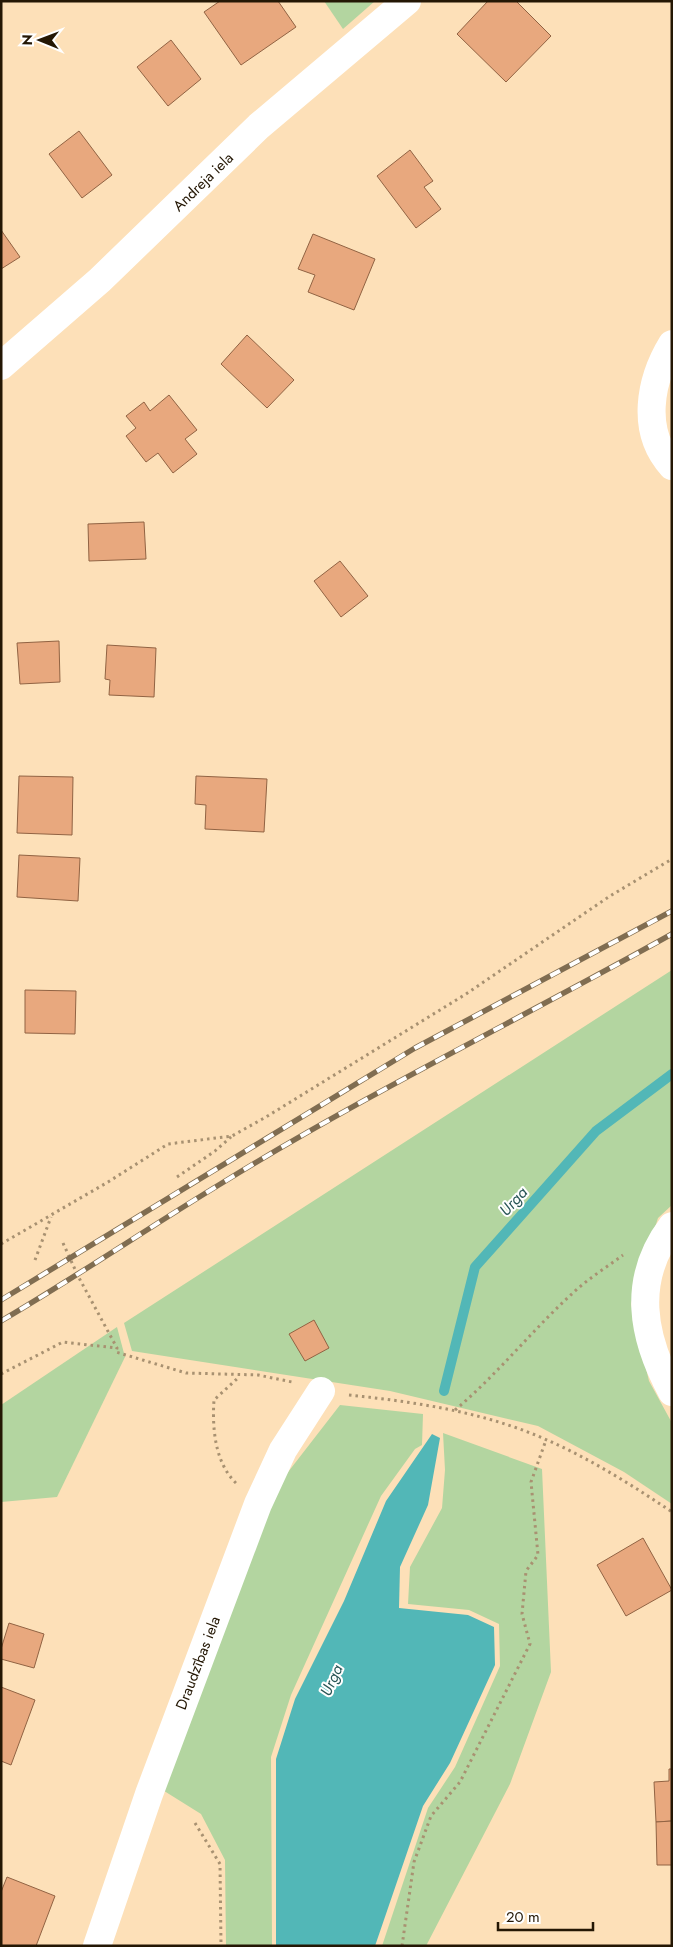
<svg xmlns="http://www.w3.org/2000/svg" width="673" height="1947" font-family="Jost,sans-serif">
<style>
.green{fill:#b3d5a0}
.water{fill:#52b7b7}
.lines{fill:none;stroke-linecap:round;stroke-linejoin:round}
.stream{stroke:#52b7b7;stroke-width:10}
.building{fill:#e8a87e;stroke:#916343}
.path{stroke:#a89171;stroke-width:3;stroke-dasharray:2.5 4;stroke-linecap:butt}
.street{stroke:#fff;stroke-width:28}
.rail-casing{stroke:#806d51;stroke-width:5.5}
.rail{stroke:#fff;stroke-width:4;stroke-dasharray:11;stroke-linecap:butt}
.labels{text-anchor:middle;stroke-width:4;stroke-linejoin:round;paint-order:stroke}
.street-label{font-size:15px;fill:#241704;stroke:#fff}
.water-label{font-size:16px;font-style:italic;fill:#295656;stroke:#fff}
</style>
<rect width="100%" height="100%" fill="#fde0b8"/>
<g class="green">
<path d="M324 1H375L343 29Z"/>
<path d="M672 970V1205L658 1218 631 1304 649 1381 672 1423V1504L624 1472 538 1426 390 1391 132 1351 124 1323Z"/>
<path d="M117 1327 125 1357 57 1497 1 1502V1405Z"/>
<path d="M340 1405 423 1414 422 1445 415 1449 381 1496 291 1695 271 1757 272 1946H226L225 1860 201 1814 161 1789 278 1485Z"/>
<path d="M443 1433 542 1469 551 1672 510 1784 426 1946H382L428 1808 455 1767 500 1666 499 1624 469 1610 408 1604 410 1567 442 1508 445 1470Z"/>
</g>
<path class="water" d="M432 1434 440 1438 428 1505 400 1567 399 1608 468 1615 494 1627 495 1665 450 1763 423 1806 375 1946H276V1759L295 1699 344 1601 386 1501Z"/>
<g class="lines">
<path class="stream" d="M444 1391 475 1267 596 1131 672 1074"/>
</g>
<g class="building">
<path d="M220 1H278L296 27 241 65 204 12Z"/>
<path d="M488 1H516L551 36 506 82 457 34Z"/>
<path d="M171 40 201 79 168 106 137 67Z"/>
<path d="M79 131 112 175 82 198 49 154Z"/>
<path d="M410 150 433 181 424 187 441 209 416 228 377 176Z"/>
<path d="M1 230 20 257 1 269Z"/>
<path d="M313 234 375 259 354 310 308 292 315 275 298 269Z"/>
<path d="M247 335 294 380 267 408 221 364Z"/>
<path d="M169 395 197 430 185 439 197 454 173 473 158 453 146 462 126 436 136 428 126 416 144 402 150 411Z"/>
<path d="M144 522 146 559 89 561 88 524Z"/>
<path d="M340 561 368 596 341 617 314 581Z"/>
<path d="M59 641 60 682 20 684 17 643Z"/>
<path d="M107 645 156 648 154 697 109 695 110 680 105 679Z"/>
<path d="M19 776 73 777 72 835 17 833Z"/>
<path d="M196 776 267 779 264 832 205 829 206 805 195 804Z"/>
<path d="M19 855 80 858 78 901 17 897Z"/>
<path d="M25 990 76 991 75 1034 25 1033Z"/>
<path d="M314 1320 329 1348 305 1361 289 1334Z"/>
<path d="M643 1538 672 1590 626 1616 597 1565Z"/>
<path d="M9 1623 44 1634 34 1668 1 1659V1649Z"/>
<path d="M1 1687 35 1700 11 1765 1 1761Z"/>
<path d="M669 1769H672V1821L656 1822 654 1782 669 1781Z"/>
<path d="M672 1821V1865H657L656 1822Z"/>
<path d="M7 1877 55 1896 36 1946H1V1892Z"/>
</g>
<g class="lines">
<g class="path">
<path d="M177 1177 215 1151 232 1136"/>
<path d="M63 1243 78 1276 117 1348 116 1352 186 1373 258 1375 292 1382"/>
<path d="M1 1244 108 1182 168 1144 232 1136 266 1117 466 994 610 896 672 859"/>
<path d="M35 1260 51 1217"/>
<path d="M1 1374 63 1342 116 1348"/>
<path d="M349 1395C406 1401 463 1409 517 1428 573 1448 623 1479 672 1512"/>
<path d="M455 1410C498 1374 533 1329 574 1292 589 1278 607 1267 623 1255"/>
<path d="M236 1483C215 1463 212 1428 214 1400L239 1377"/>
<path d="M195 1823 220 1864 221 1946"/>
<path d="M402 1946 414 1862 431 1816 460 1782 530 1644 522 1614 526 1571 538 1555 531 1482 546 1440"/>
</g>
<g class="street">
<path d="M672 344C650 380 640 431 672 466"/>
<path d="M1 366 100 280 259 126 407 1"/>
<path d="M672 1226C631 1280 642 1337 672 1392"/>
<path d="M97 1946 149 1794 258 1504 283 1450 321 1391"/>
</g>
<defs>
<g id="rail">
<path d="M1 1300 415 1048 672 911"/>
<path d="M1 1321C76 1277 148 1228 222 1183 368 1093 522 1018 672 934"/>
</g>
</defs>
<use href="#rail" class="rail-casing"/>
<use href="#rail" class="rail"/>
</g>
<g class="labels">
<g class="street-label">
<text transform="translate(203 182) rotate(-44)" y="5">Andreja iela</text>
<text transform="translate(198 1663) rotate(-69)" y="5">Draudzības iela</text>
</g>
<g class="water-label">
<text transform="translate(513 1201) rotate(-48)" y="6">Urga</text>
<text transform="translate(331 1680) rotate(-66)" y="6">Urga</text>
</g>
</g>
<rect width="673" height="1947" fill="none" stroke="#241704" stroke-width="5"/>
<g transform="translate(40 40) rotate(271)" stroke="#ffffff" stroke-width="4" paint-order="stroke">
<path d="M0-4L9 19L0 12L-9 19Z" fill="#241704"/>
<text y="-8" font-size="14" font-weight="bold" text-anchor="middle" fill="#241704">N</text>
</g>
<path d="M498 1922v8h95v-8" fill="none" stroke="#241704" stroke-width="2.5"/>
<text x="506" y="1922" font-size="15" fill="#241704" stroke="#ffffff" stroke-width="4" paint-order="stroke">20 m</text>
</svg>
